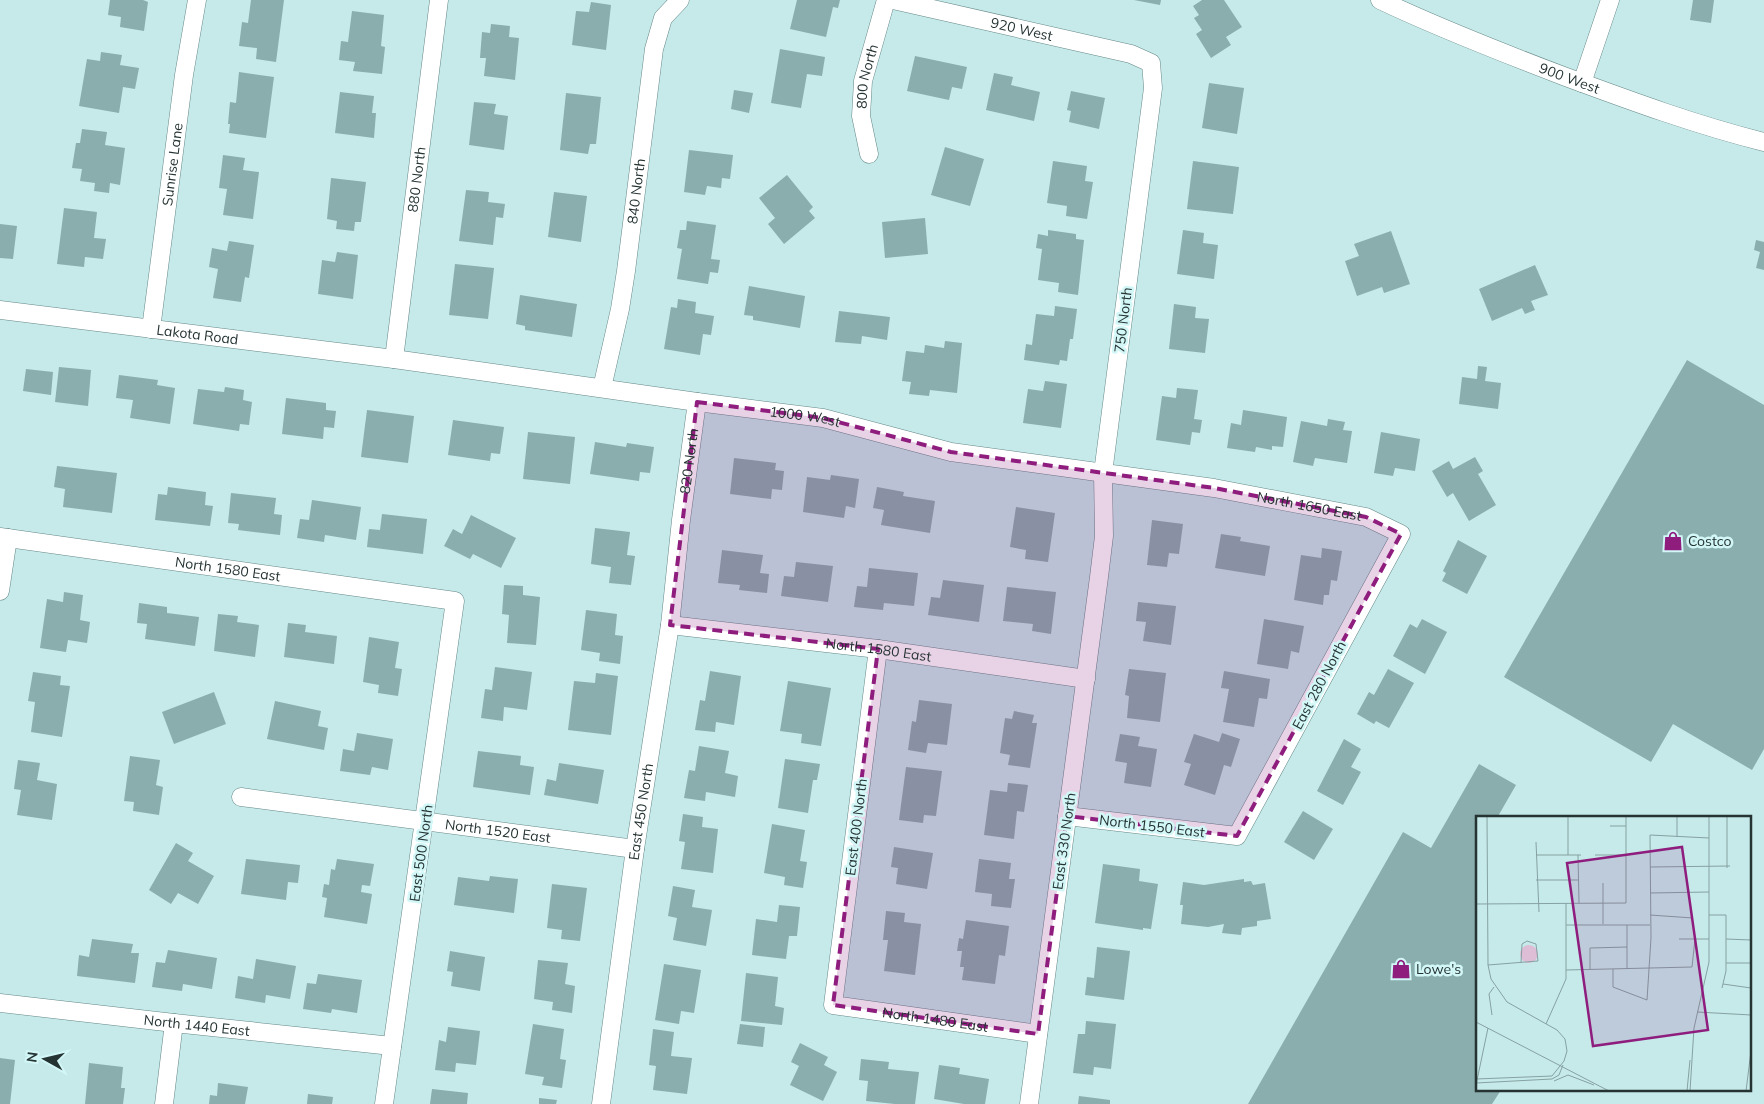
<svg xmlns="http://www.w3.org/2000/svg" width="1764" height="1104" font-family="Mulish,sans-serif">
<style>
.building{fill:#8aadad}
.lines{fill:none;stroke-linecap:round;stroke-linejoin:round}
.minor-casing{stroke:#658787;stroke-width:19}
.minor{stroke:#fff;stroke-width:18}
.marked{fill:#8e1d7e;fill-opacity:0.2;stroke:#8e1d7e;stroke-width:4;stroke-dasharray:10 6;stroke-linejoin:round}
.labels{text-anchor:middle;stroke-width:5;stroke-linejoin:round;paint-order:stroke}
.street-label{font-size:14px;fill:#253333;stroke:#d3f7f7}
.poi-label{font-size:14px;fill:#253333;stroke:#d3f7f7;text-anchor:start}
.inset-road{fill:none;stroke:#86a1a1;stroke-width:1}
.view{fill:#8e1d7e;fill-opacity:0.15;stroke:#8e1d7e;stroke-width:2.5}
.inset-edge{fill:none;stroke:#253333;stroke-width:2.5}
</style>
<rect width="100%" height="100%" fill="#c6eaea"/>
<g class="building">
<path d="M110 0H143L148 2 144 31 120 27 121 17 108 15Z"/>
<path d="M251 0H284L276 62 256 59 257 48 239 46 242 22 248 23Z"/>
<path d="M797 0H840L838 8 833 7 826 37 790 29Z"/>
<path d="M1134 0H1161L1160 5Z"/>
<path d="M1202 0H1224L1242 27 1226 37 1231 45 1211 58 1196 34 1202 30 1194 18 1199 15 1193 6Z"/>
<path d="M1693 0H1714L1711 23 1690 20Z"/>
<path d="M591 2 611 5 606 50 572 45 576 11 589 12Z"/>
<path d="M352 11 384 15 381 46 385 47 382 74 353 71 355 62 339 60 341 41 348 42Z"/>
<path d="M491 24 510 26 509 37 519 38 515 80 484 76 486 58H480L482 32 490 33Z"/>
<path d="M780 49 825 57 822 76 807 74 801 108 771 103Z"/>
<path d="M101 52 122 55 120 65 139 68 135 89 123 87 119 113 79 106 87 59 100 61Z"/>
<path d="M915 56 967 67 962 89 952 87 949 100 907 91Z"/>
<path d="M239 72 274 77 266 138 229 133 230 124H228L230 102 236 103Z"/>
<path d="M994 73 1013 77 1011 85 1040 92 1034 121 986 110Z"/>
<path d="M1209 83 1244 88 1237 134 1202 128Z"/>
<path d="M734 90 753 93 749 113 731 109Z"/>
<path d="M1071 91 1105 98 1099 129 1069 122 1071 111 1067 110Z"/>
<path d="M340 92 374 96 372 113H376L374 138 335 133Z"/>
<path d="M566 93 601 97 596 144H590L588 154 560 150Z"/>
<path d="M474 102 496 104 494 114 508 116 504 150 469 145Z"/>
<path d="M82 129 107 132 105 145 125 148 120 185 110 183 109 193 94 191 95 183 80 181 82 169 72 168 76 143H80Z"/>
<path d="M945 147 984 159 970 206 931 195Z"/>
<path d="M689 150 733 155 730 179 722 178 721 188 707 186 705 195 684 192Z"/>
<path d="M223 155 245 158 243 170 259 172 253 219 223 215 227 189 219 188Z"/>
<path d="M1053 161 1087 166 1085 181 1093 182 1087 219 1066 216 1067 206 1047 203Z"/>
<path d="M1193 161 1239 167 1233 214 1187 209Z"/>
<path d="M787 175 813 207 809 211 815 218 784 244 768 224 775 218 759 198Z"/>
<path d="M331 178 366 182 361 222H355L354 231 336 229 337 221 327 219Z"/>
<path d="M466 190 489 192 488 202 505 204 503 218 496 217 493 245 459 241Z"/>
<path d="M554 192 587 196 581 242 548 237Z"/>
<path d="M64 208 97 212 94 238 106 239 103 259 85 257 84 267 57 264Z"/>
<path d="M925 218 928 254 885 258 882 222Z"/>
<path d="M687 221 716 225 711 259 720 260 718 273 710 272 708 284 677 279 682 249 677 248 680 230H686Z"/>
<path d="M0 224 17 226 13 259 0 258Z"/>
<path d="M1048 230 1076 234V239L1084 240 1078 295 1058 292 1059 283 1038 280 1042 249 1036 248 1038 234 1048 236Z"/>
<path d="M1183 230 1204 233 1203 243 1218 245 1214 279 1177 274Z"/>
<path d="M1391 231 1410 284 1384 293 1382 287 1357 296 1345 261 1359 256 1354 244Z"/>
<path d="M1756 240 1764 242V270L1756 268 1760 252 1754 250Z"/>
<path d="M229 241 254 245 249 278 245 277 241 302 213 298 218 269 209 267 212 248 227 251Z"/>
<path d="M337 252 358 255 353 299 318 294 322 260 335 262Z"/>
<path d="M455 264 494 268 488 319 449 315Z"/>
<path d="M1535 265 1548 295 1531 301 1535 310 1525 314 1522 308 1492 321 1479 289Z"/>
<path d="M749 286 805 296 800 328 753 320V316L744 315Z"/>
<path d="M520 295 577 304 572 337 525 330V326L516 324Z"/>
<path d="M678 299 696 302 695 313 714 316 711 335 703 334 700 355 664 349 671 307 677 308Z"/>
<path d="M1174 304 1196 307 1195 318 1209 319 1205 353 1169 349Z"/>
<path d="M1055 306 1077 309 1073 339H1070L1067 361 1060 360 1059 365 1024 360 1026 344 1032 345 1036 314 1054 316Z"/>
<path d="M839 311 890 317 887 340 862 336 861 344 835 342Z"/>
<path d="M945 341 962 343 957 393 930 390 929 396 909 394 911 382 902 381 906 351 924 353 925 345 944 348Z"/>
<path d="M1687 360 1764 405V749L1752 770 1673 724 1651 762 1504 677Z"/>
<path d="M1478 366 1487 367 1485 381 1501 383 1498 409 1459 404 1462 377 1477 379Z"/>
<path d="M59 367 91 370 88 406 55 402Z"/>
<path d="M26 369 53 372 51 395 23 391Z"/>
<path d="M119 375 158 380 157 385 175 388 170 424 130 418 133 400 116 398Z"/>
<path d="M1045 381 1067 384 1061 428 1023 423 1028 389 1043 391Z"/>
<path d="M225 387 244 390 243 400 252 402 249 425 240 424 239 431 193 424 198 389 224 392Z"/>
<path d="M1177 388 1198 390 1194 419 1202 420 1200 433 1192 432 1190 445 1156 440 1162 396 1176 398Z"/>
<path d="M286 398 326 403V410L336 411 334 428 324 427 323 439 282 434Z"/>
<path d="M367 410 414 416 408 463 361 457Z"/>
<path d="M1243 410 1287 417 1283 447 1272 446V450L1256 447 1255 452 1227 448 1231 423 1241 425Z"/>
<path d="M1328 419 1345 422 1343 430 1352 431 1347 463 1315 458 1313 466 1293 462 1301 421 1327 426Z"/>
<path d="M453 420 504 427 500 454 491 453 490 461 448 455Z"/>
<path d="M528 432 575 437 570 484 523 479Z"/>
<path d="M1381 432 1420 439 1415 471 1395 468 1393 476 1374 473Z"/>
<path d="M595 442 626 447 627 443 654 447 650 473 640 472 639 481 590 474Z"/>
<path d="M1475 457 1483 471 1478 474 1496 505 1469 521 1453 493 1447 497 1432 471 1449 461 1453 469Z"/>
<path d="M734 458 776 463 775 470 784 471 782 490 772 489 771 499 730 494Z"/>
<path d="M57 466 117 473 112 513 63 507 65 489 54 487Z"/>
<path d="M831 475 859 479 855 508 846 506 844 518 803 512 807 477 830 480Z"/>
<path d="M168 487 206 492 205 505 213 506 210 526 155 520 158 494 167 495Z"/>
<path d="M877 487 904 492 903 496 935 501 930 533 881 525 884 510 873 508Z"/>
<path d="M231 493 276 498 274 514 282 515 280 535 238 530 239 524 228 523Z"/>
<path d="M312 500 361 507 356 540 325 535 324 542 297 538 300 519 309 520Z"/>
<path d="M1016 507 1055 513 1048 562 1025 559 1026 550 1010 547Z"/>
<path d="M382 514 427 519 423 554 367 547 369 529 380 530Z"/>
<path d="M471 515 516 538 501 568 473 554 470 559 444 546 453 529 462 534Z"/>
<path d="M1152 520 1183 524 1179 554 1169 553 1167 567 1147 565Z"/>
<path d="M595 528 630 532 627 555 635 556 631 585 609 583 611 567 591 564Z"/>
<path d="M1221 534 1241 537 1240 541 1270 546 1265 576 1215 568Z"/>
<path d="M1458 540 1487 556 1467 594 1442 581 1446 573 1443 571Z"/>
<path d="M1322 548 1342 551 1337 581 1331 580 1329 595H1324L1323 605 1294 600 1301 555 1321 558Z"/>
<path d="M722 550 763 555 760 573 769 574 767 593 739 590 740 585 718 583Z"/>
<path d="M796 562 833 566 828 602 781 596 784 576 794 577Z"/>
<path d="M869 568 918 573 914 606 884 603 883 610 854 607 857 586 867 587Z"/>
<path d="M943 580 984 585 979 622 928 615 931 597 940 598Z"/>
<path d="M504 585 523 586V595L540 597 536 645 507 643 509 615 502 614Z"/>
<path d="M1007 587 1056 592 1051 634 1032 631 1033 624 1003 621Z"/>
<path d="M64 592 83 595 80 620 90 622 87 643 68 640 66 652 40 648 47 599 63 602Z"/>
<path d="M1138 602 1176 606 1171 645 1143 641 1146 622 1136 621Z"/>
<path d="M139 603 167 607V613L199 617 195 646 145 639 147 624 137 623Z"/>
<path d="M586 610 617 614 615 635 623 636 620 664 599 661 600 653 581 650Z"/>
<path d="M218 614 238 616 237 622 259 625 255 657 214 651Z"/>
<path d="M1264 619 1304 626 1299 653 1291 651 1288 669 1257 664Z"/>
<path d="M1422 619 1447 632 1425 674 1393 656 1410 624 1417 628Z"/>
<path d="M288 623 306 625 305 632 337 636 334 664 284 657Z"/>
<path d="M369 637 399 642 395 668 402 669 398 696 378 693 379 685 363 682Z"/>
<path d="M495 667 532 672 527 710 504 707 503 721 481 718 485 689 492 690Z"/>
<path d="M1129 669 1166 673 1160 722 1127 718 1129 696 1125 695Z"/>
<path d="M1388 669 1414 683 1389 728 1376 721 1374 724 1357 714 1369 692 1374 695Z"/>
<path d="M710 671 741 676 734 725 716 722 715 732 695 730 700 700 705 701Z"/>
<path d="M1224 671 1270 679 1267 699 1259 698 1254 727 1223 722 1229 689 1221 688Z"/>
<path d="M33 672 61 676 60 685 70 686 62 737 31 732 35 702 28 701Z"/>
<path d="M596 673 618 676 611 735 568 730 574 681 595 683Z"/>
<path d="M788 681 831 688 821 746 801 743 802 734 780 731Z"/>
<path d="M214 692 226 724 174 744 162 712Z"/>
<path d="M919 700 952 704 947 745 928 743 926 753 908 750 912 721 916 722Z"/>
<path d="M275 701 321 711 318 726 328 728 324 750 267 739Z"/>
<path d="M1014 711 1034 715 1032 723H1037L1030 768 1008 765 1010 755 1000 753 1005 718 1012 719Z"/>
<path d="M357 733 393 739 388 770 372 767 370 775 340 771 343 749 354 751Z"/>
<path d="M1222 733 1240 739 1231 767 1224 765 1215 795 1184 785 1191 764 1184 762 1194 734 1219 742Z"/>
<path d="M1120 734 1140 737 1138 746 1157 749 1151 787 1124 783 1127 763 1115 761Z"/>
<path d="M1344 739 1361 749 1351 767 1361 772 1343 805 1317 791Z"/>
<path d="M699 746 729 751 725 773 738 776 735 797 706 792 705 801 684 798 689 770 695 771Z"/>
<path d="M478 751 521 756 520 765 534 767 530 795 473 787Z"/>
<path d="M130 756 160 760 156 785 163 787 159 815 133 811 134 802 124 801Z"/>
<path d="M785 759 820 764 817 780H813L808 813 778 808Z"/>
<path d="M18 760 40 763 37 780 57 784 52 820 17 815 21 790 14 789Z"/>
<path d="M559 763 604 770 598 804 544 795 547 779 556 781Z"/>
<path d="M1479 764 1516 785 1497 818H1478V1090H1501L1492 1104H1248L1403 832 1431 848Z"/>
<path d="M906 767 942 771 936 816 924 815 923 823 899 820Z"/>
<path d="M1008 783 1028 785 1024 812 1017 811 1014 839 984 835 990 790 1007 792Z"/>
<path d="M1303 811 1333 829 1314 860 1284 842Z"/>
<path d="M683 814 703 817 702 827 718 829 713 873 681 869 685 842 679 841Z"/>
<path d="M772 824 805 830 800 861 807 862 803 888 784 885 785 877 764 873Z"/>
<path d="M176 843 193 853 188 861 214 876 198 904 178 893 171 904 149 890Z"/>
<path d="M894 847 933 853 927 889 896 884 898 868 891 867Z"/>
<path d="M246 859 300 865 298 883 288 882 286 900 241 894Z"/>
<path d="M337 859 374 864 370 886 362 885 361 892 372 894 367 924 324 917 327 898 322 897 324 884 329 885 331 869 335 870Z"/>
<path d="M979 859 1011 863 1009 879H1015L1011 908 991 906 992 894 975 892Z"/>
<path d="M1103 864 1140 869 1139 881 1158 884 1151 929 1143 928V930L1095 923Z"/>
<path d="M490 876 518 879 514 913 454 905 458 877 489 881Z"/>
<path d="M1244 879V882L1251 881 1253 885 1265 883 1271 919 1257 921V926L1242 928 1241 935 1222 933 1224 924 1208 927 1181 924 1183 905H1180L1183 882 1204 885Z"/>
<path d="M552 884 587 888 580 941 561 939 562 930 547 928Z"/>
<path d="M673 886 695 890 692 907 712 910 706 946 673 940 677 918 668 916Z"/>
<path d="M779 905 800 907 797 936H789L786 959 752 955 756 919 777 922Z"/>
<path d="M886 911 905 913 904 922 921 924 915 975 884 971 888 940H883Z"/>
<path d="M966 920 1009 926 1005 956 999 955 995 984 962 980 964 967H960L962 951H957L959 938 963 939Z"/>
<path d="M92 939 133 944 131 953H139L135 983 77 976 79 955 89 957Z"/>
<path d="M1097 947 1130 951 1124 1000 1085 995 1087 977 1094 978Z"/>
<path d="M168 950 217 958 212 989 183 984 182 991 152 987 156 962 165 963Z"/>
<path d="M450 951 485 957 480 991 451 986 453 972 447 971Z"/>
<path d="M256 959 296 966 290 999 266 995 265 1003 235 998 238 976 253 979Z"/>
<path d="M538 960 568 963 565 984 575 986 572 1013 552 1010 553 1002 534 999Z"/>
<path d="M664 964 701 970 694 1013 681 1011 679 1024 655 1020Z"/>
<path d="M746 973 778 977 775 1006 784 1008 782 1025 741 1021Z"/>
<path d="M318 974 362 980 357 1013 332 1009 331 1013 303 1009 307 983 316 984Z"/>
<path d="M1086 1021 1116 1024 1111 1069 1094 1067 1093 1075 1073 1073 1078 1034H1085Z"/>
<path d="M533 1024 564 1029 560 1059 566 1060 562 1088 542 1085 544 1077 525 1074Z"/>
<path d="M740 1024 765 1027 763 1047 737 1044Z"/>
<path d="M448 1027 480 1031 476 1065 456 1063 455 1072 435 1070 439 1040 446 1042Z"/>
<path d="M653 1029 674 1032 671 1056 692 1058 687 1094 653 1090 656 1066 649 1065Z"/>
<path d="M800 1043 828 1057 824 1065 837 1072 823 1101 790 1085 799 1066 791 1062Z"/>
<path d="M0 1058 15 1060 10 1104H0Z"/>
<path d="M861 1059 889 1062 888 1069 919 1072 915 1104H895L866 1101 868 1081 859 1080Z"/>
<path d="M89 1063 123 1067 121 1088H125L123 1104H85Z"/>
<path d="M939 1065 960 1068 959 1074 989 1079 985 1104H964L934 1099Z"/>
<path d="M218 1083 248 1087 245 1104H209L210 1095 217 1096Z"/>
<path d="M432 1089 468 1093 467 1104H430Z"/>
<path d="M308 1094 333 1097 332 1104H307Z"/>
<path d="M1079 1096 1110 1100V1104H1078Z"/>
<path d="M539 1098 557 1100 556 1104H539Z"/>
</g>
<g class="lines">
<defs>
<g id="minor">
<path id="s1" d="M893 0 1131 54 1151 63 1153 88 1103 473 1104 536 1099 577 1029 1104"/>
<path id="s2" d="M1380 0C1441 29 1503 53 1566 77 1631 101 1696 125 1764 142"/>
<path d="M1582 83 1610 0"/>
<path id="s3" d="M869 154 861 116 863 81 886 0"/>
<path id="s4" d="M0 310 394 359 697 402 823 418 951 452 1214 488 1366 517 1401 534 1237 836 1067 816"/>
<path id="s5" d="M151 329 184 75 197 0"/>
<path id="s6" d="M394 359 439 0"/>
<path id="s7" d="M602 388 620 309 626 271 654 49 663 18 680 0"/>
<path id="s8" d="M0 537 455 601 384 1104"/>
<path d="M0 591 8 538"/>
<path id="s9" d="M670 625 878 649 1086 679"/>
<path id="s10" d="M878 649 833 1005 1038 1034"/>
<path id="s11" d="M241 797 635 849"/>
<path id="s12" d="M0 1003 174 1023 392 1046"/>
<path d="M164 1104 174 1023"/>
<path id="s13" d="M601 1104 635 849 670 625 681 520 697 402"/>
</g>
</defs>
<use href="#minor" class="minor-casing"/>
<use href="#minor" class="minor"/>
</g>
<path class="marked" d="M697 402 823 418 951 452 1214 488 1366 517 1401 534 1237 836 1067 816 1038 1034 833 1005 878 649 670 625Z"/>
<defs>
<symbol id="shop-bare" viewBox="-9 -9 18 18"><path d="M-5-2.5h2.3a2.7 3.5 0 0 1 5.4 0H5L5.5 6h-11ZM-1.5-2.5h3a1.5 2.3 0 0 0-3 0Z" fill="#8e1d7e" stroke="#d3f7f7" stroke-width="2.5" paint-order="stroke"/></symbol>
</defs>
<g fill-rule="evenodd">
<use href="#shop-bare" x="1659" y="527" width="28" height="28"/>
<use href="#shop-bare" x="1387" y="955" width="28" height="28"/>
</g>
<g class="labels">
<g class="street-label">
<text dy="5" stroke="none"><textPath href="#s1" startOffset="132">920 West</textPath></text>
<text dy="5" stroke="none"><textPath href="#s3" startOffset="79">800 North</textPath></text>
<text dy="5" stroke="none"><textPath href="#s2" startOffset="205">900 West</textPath></text>
<text dy="5" stroke="none"><textPath href="#s5" startOffset="166">Sunrise Lane</textPath></text>
<text dy="5" stroke="none"><textPath href="#s6" startOffset="181">880 North</textPath></text>
<text dy="5" stroke="none"><textPath href="#s7" startOffset="200">840 North</textPath></text>
<text transform="translate(1123 320) rotate(-83)" y="5">750 North</text>
<text dy="5" stroke="none"><textPath href="#s4" startOffset="199">Lakota Road</textPath></text>
<text dy="5" stroke="none"><textPath href="#s4" startOffset="812">1000 West</textPath></text>
<text dy="5" stroke="none"><textPath href="#s13" startOffset="649">820 North</textPath></text>
<text dy="5" stroke="none"><textPath href="#s4" startOffset="1325">North 1650 East</textPath></text>
<text dy="5" stroke="none"><textPath href="#s8" startOffset="230">North 1580 East</textPath></text>
<text dy="5" stroke="none"><textPath href="#s9" startOffset="210">North 1580 East</textPath></text>
<text transform="translate(1319 685) rotate(-62)" y="5">East 280 North</text>
<text dy="5" stroke="none"><textPath href="#s13" startOffset="295">East 450 North</textPath></text>
<text transform="translate(1152 826) rotate(7)" y="5">North 1550 East</text>
<text transform="translate(856 827) rotate(-83)" y="5">East 400 North</text>
<text dy="5" stroke="none"><textPath href="#s11" startOffset="259">North 1520 East</textPath></text>
<text transform="translate(1064 841) rotate(-82)" y="5">East 330 North</text>
<text transform="translate(421 853) rotate(-82)" y="5">East 500 North</text>
<text dy="5" stroke="none"><textPath href="#s10" startOffset="462">North 1480 East</textPath></text>
<text dy="5" stroke="none"><textPath href="#s12" startOffset="198">North 1440 East</textPath></text>
</g>
<g class="poi-label">
<text x="1688" y="546">Costco</text>
<text x="1416" y="974">Lowe's</text>
</g>
</g>
<g transform="translate(1476 816)">
<rect width="275" height="275" fill="#c6eaea"/>
<path d="M44 138a9 9 0 1 1 18 0a9 9 0 1 1-18 0Z" fill="#ddbed6"/>
<path class="inset-road" d="M92 0V39M251 0V52M134 10H150M201 21V0M60 26 63 96M60 39H105M102 39 103 87M119 39H150M174 51 254 50M60 64H102M127 67V108M174 77 233 76M0 88 150 87V0M174 99 217 102M233 99H250V155L246 172M90 109H174M151 109V153M203 123H233M250 123 275 124M60 128 62 145M45 147 46 128 51 125 60 128M250 147H275M12 149 62 145M137 153V171L171 184 175 122 174 19 233 22M90 154 216 151 219 123M114 154V132L151 131M247 168 275 172M221 196 275 199M16 199 13 178 18 171M0 206 133 275M70 208 90 163V87M0 263 76 260 88 245 91 235 89 223 81 214 31 186 15 163 12 149 11 0M78 265 92 259 118 269M0 267 76 263 83 259 87 249M0 269 12 212M211 275 214 244M214 275 218 212 233 146V0M270 275 275 235"/>
<path class="view" d="M206 31 232 214 117 230 91 47Z"/>
<rect width="275" height="275" class="inset-edge"/>
</g>
<g transform="translate(45 1059) rotate(278)" stroke="#d3f7f7" stroke-width="4" paint-order="stroke">
<path d="M0-4L9 19L0 12L-9 19Z" fill="#253333"/>
<text y="-8" font-size="14" font-weight="bold" text-anchor="middle" fill="#253333">N</text>
</g>
</svg>
